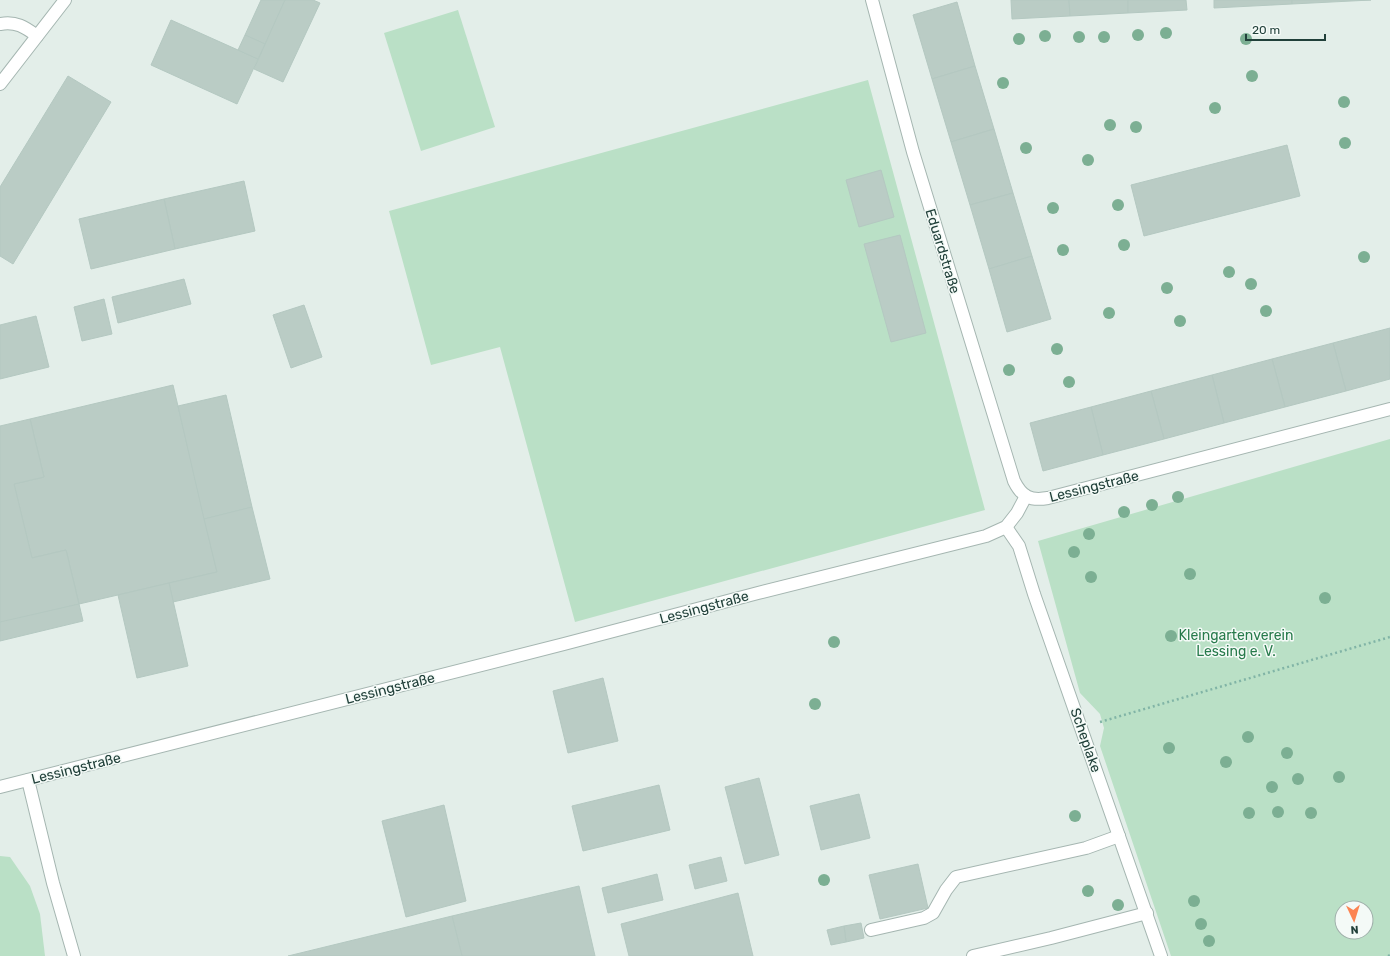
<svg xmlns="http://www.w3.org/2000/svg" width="1390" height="956" font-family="Rubik,sans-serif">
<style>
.green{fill:#bae0c6;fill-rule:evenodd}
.building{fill:#baccc5;stroke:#b4c8c1}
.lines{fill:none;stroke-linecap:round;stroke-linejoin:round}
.lane-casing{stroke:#a5b6b1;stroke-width:14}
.street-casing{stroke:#a5b6b1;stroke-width:14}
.path{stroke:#81b4a6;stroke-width:2.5;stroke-dasharray:2 3;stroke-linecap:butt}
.lane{stroke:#fff;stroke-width:12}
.street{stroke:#fff;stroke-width:12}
.tree{fill:#7caf93}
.labels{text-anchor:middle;stroke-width:3;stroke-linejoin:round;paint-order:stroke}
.street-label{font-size:14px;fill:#21403a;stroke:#f4faf7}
.park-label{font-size:14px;fill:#287b4c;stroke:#f4faf7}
</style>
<rect width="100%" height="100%" fill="#e3eee9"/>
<g class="green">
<path d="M458 10 495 127 421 151 384 33Z"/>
<path d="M868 80 985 510 575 622 500 347 431 365 389 211Z"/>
<path d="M1390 439V956H1171L1100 746 1104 728 1100 714 1080 693 1038 541ZM1342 908H1366V932H1342Z"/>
<path d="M0 856 10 857 30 886 40 914 45 956H0Z"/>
</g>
<g class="building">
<path d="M261 0H285L265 44 245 35Z"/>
<path d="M285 0H313L320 3 283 82 254 69Z"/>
<path d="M1011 0H1069L1070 16 1012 19Z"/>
<path d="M1069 0H1128V13L1070 16Z"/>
<path d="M1128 0H1186L1187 10 1128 13Z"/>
<path d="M1214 0H1292V4L1214 8Z"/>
<path d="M1292 0H1371L1292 4Z"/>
<path d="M957 2 975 66 932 79 913 15Z"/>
<path d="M171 20 258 59 237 104 151 65Z"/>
<path d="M245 35 265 44 258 59 238 50Z"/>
<path d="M975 66 994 129 951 142 932 79Z"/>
<path d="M68 76 111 102 13 264 0 256V187Z"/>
<path d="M994 129 1013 193 970 205 951 142Z"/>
<path d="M1287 145 1300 196 1144 236 1131 185Z"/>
<path d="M881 170 894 217 859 227 846 180Z"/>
<path d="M244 181 255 231 175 249 164 199Z"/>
<path d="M1013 193 1032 256 989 269 970 205Z"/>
<path d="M164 199 175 249 91 269 79 219Z"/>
<path d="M900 235 926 333 891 342 864 244Z"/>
<path d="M1032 256 1051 319 1007 332 989 269Z"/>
<path d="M184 279 191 304 118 323 112 297Z"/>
<path d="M104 299 112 334 82 341 74 307Z"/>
<path d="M304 305 322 357 291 368 273 315Z"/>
<path d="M36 316 49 367 0 379V325Z"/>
<path d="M1390 328V379L1346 391 1333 343Z"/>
<path d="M1333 343 1346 391 1285 407 1272 359Z"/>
<path d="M1272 359 1285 407 1224 423 1212 375Z"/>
<path d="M1212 375 1224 423 1164 439 1151 391Z"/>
<path d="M173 385 217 572 79 604 66 550 32 558 14 484 44 477 30 419Z"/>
<path d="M1151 391 1164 439 1103 455 1091 407Z"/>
<path d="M226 395 252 507 204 519 178 406Z"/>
<path d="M1091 407 1103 455 1043 471 1030 423Z"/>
<path d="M30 419 44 477 14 484 32 558 66 550 79 604 0 623V426Z"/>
<path d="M252 507 270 579 173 602 169 583 217 572 204 519Z"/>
<path d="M169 583 188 666 137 678 118 595Z"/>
<path d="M79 604 83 621 0 641V622Z"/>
<path d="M603 678 618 741 568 753 553 691Z"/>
<path d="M759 778 779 855 745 864 725 787Z"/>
<path d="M659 785 670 830 583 851 572 806Z"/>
<path d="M859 794 870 838 821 850 810 806Z"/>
<path d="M444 805 466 901 406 917 382 821Z"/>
<path d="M721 857 727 881 695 889 689 865Z"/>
<path d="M918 864 928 908 880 919 869 875Z"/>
<path d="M657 874 663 900 608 913 602 888Z"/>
<path d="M579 886 595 956H462L452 916Z"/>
<path d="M738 893 753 956H629L621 924Z"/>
<path d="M452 916 462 956H288Z"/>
<path d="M861 923 864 938 846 942 844 926Z"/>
<path d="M844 926 846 942 831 945 827 930Z"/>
</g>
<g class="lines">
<defs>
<g id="lane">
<path d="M0 24C16 21 25 27 37 36"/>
<path d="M28 780 53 883 74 956"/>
<path d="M871 930 924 918 933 913 946 890 956 877 1086 848 1119 836"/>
<path d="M973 956 1051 938 1147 913"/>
</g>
<g id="street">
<path d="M872 0 913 152 1014 481C1022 497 1030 501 1048 498L1390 409"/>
<path d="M0 84 65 0"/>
<path d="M1006 527 1019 546 1034 594 1161 956"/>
<path d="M0 787 564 644 758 593 986 536 1006 527 1017 513 1026 496"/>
</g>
</defs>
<use href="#lane" class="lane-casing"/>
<use href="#street" class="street-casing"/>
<g class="path">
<path d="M1100 722 1390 637"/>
<path d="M1388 956 1390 955"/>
</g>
<use href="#lane" class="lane"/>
<use href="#street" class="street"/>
</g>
<g class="tree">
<circle cx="1166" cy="33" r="6"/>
<circle cx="1138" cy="35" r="6"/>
<circle cx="1045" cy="36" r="6"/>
<circle cx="1079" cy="37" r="6"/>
<circle cx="1104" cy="37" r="6"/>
<circle cx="1019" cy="39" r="6"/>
<circle cx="1246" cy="39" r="6"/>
<circle cx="1252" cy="76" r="6"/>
<circle cx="1003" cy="83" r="6"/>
<circle cx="1344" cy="102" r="6"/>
<circle cx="1215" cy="108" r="6"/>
<circle cx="1110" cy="125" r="6"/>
<circle cx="1136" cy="127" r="6"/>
<circle cx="1345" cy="143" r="6"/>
<circle cx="1026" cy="148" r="6"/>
<circle cx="1088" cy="160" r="6"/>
<circle cx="1118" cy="205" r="6"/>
<circle cx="1053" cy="208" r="6"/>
<circle cx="1124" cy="245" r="6"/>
<circle cx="1063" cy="250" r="6"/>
<circle cx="1364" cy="257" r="6"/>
<circle cx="1229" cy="272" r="6"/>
<circle cx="1251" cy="284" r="6"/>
<circle cx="1167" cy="288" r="6"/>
<circle cx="1266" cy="311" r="6"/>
<circle cx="1109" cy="313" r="6"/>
<circle cx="1180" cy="321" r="6"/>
<circle cx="1057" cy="349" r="6"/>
<circle cx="1009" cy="370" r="6"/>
<circle cx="1069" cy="382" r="6"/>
<circle cx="1178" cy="497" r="6"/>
<circle cx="1152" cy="505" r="6"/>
<circle cx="1124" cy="512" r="6"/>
<circle cx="1089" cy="534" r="6"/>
<circle cx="1074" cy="552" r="6"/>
<circle cx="1190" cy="574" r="6"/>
<circle cx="1091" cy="577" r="6"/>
<circle cx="1325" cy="598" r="6"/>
<circle cx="1171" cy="636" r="6"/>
<circle cx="834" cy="642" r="6"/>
<circle cx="815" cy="704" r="6"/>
<circle cx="1248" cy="737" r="6"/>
<circle cx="1169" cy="748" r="6"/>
<circle cx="1287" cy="753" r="6"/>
<circle cx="1226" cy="762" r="6"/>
<circle cx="1339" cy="777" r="6"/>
<circle cx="1298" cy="779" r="6"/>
<circle cx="1272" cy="787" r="6"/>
<circle cx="1278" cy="812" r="6"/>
<circle cx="1249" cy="813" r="6"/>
<circle cx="1311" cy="813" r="6"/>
<circle cx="1075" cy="816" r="6"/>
<circle cx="824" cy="880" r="6"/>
<circle cx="1088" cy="891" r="6"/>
<circle cx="1194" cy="901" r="6"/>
<circle cx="1118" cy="905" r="6"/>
<circle cx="1201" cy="924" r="6"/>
<circle cx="1209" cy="941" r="6"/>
</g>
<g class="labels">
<g class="street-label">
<text transform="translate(943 251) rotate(73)" y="5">Eduardstraße</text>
<text transform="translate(1094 486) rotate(-14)" y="5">Lessingstraße</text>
<text transform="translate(704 607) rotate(-15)" y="5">Lessingstraße</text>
<text transform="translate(390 688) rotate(-14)" y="5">Lessingstraße</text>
<text transform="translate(1086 740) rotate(71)" y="5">Scheplake</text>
<text transform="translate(76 768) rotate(-14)" y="5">Lessingstraße</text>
</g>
<g class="park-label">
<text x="1236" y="640">Kleingartenverein<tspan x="1236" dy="16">Lessing e. V.</tspan></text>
</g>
</g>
<g transform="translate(1354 920) rotate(176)"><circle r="19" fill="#f4faf7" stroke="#a0b0ab"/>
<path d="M0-3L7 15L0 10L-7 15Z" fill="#fc8452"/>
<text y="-6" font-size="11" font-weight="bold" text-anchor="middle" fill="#21403a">N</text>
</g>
<path d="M1246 34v6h79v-6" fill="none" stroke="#21403a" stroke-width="2"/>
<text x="1252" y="34" font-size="12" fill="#21403a" stroke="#f4faf7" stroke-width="3" paint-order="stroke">20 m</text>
</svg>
